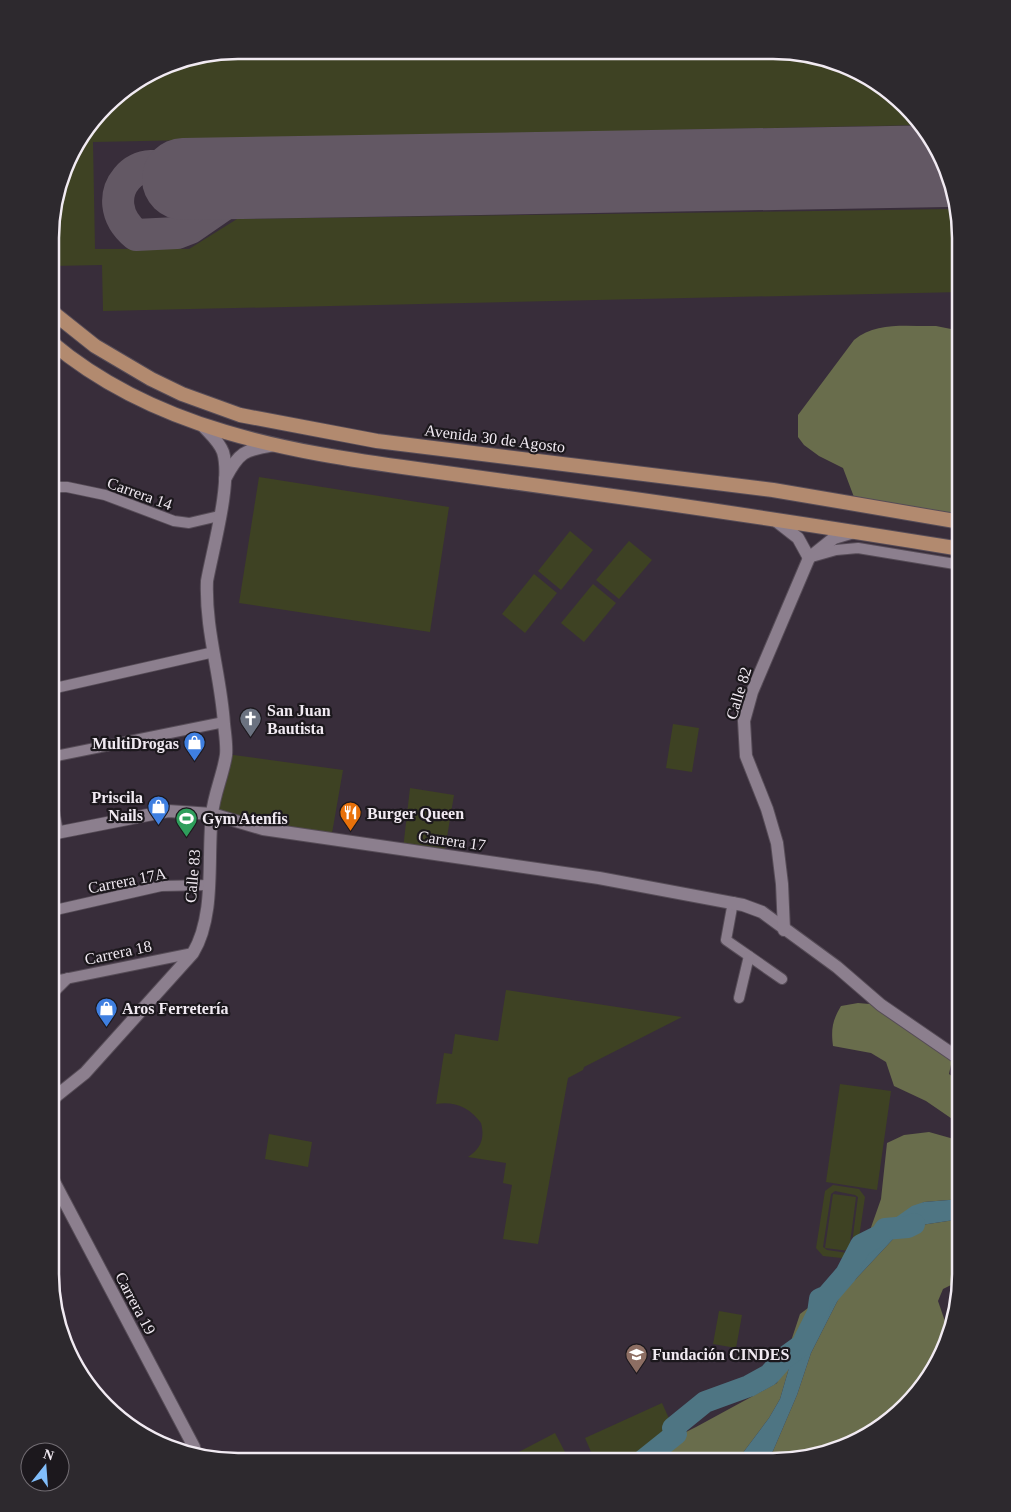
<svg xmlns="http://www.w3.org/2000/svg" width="1011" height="1512" font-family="Georgia,serif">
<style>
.green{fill:#3e4223;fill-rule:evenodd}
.forest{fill:#696d4c}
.water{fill:#4e7583}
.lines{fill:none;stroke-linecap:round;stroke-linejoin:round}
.river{stroke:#4e7583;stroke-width:22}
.taxiway{stroke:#635864;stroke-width:32}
.runway{stroke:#635864;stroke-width:82}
.minor-casing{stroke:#564c57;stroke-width:12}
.tertiary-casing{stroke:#564c57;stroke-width:14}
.primary-casing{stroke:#564c57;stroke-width:16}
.minor{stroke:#8c7f8e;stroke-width:10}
.tertiary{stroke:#8c7f8e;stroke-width:12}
.primary{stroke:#b28a6f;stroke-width:14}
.labels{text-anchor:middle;stroke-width:4.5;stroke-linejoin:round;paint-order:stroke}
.street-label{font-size:16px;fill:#f1eaf2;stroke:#1c181d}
.poi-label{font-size:16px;font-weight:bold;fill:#f1eaf2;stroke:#1c181d;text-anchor:start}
.rim{fill:none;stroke:#f1eaf2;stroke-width:2.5}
</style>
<rect width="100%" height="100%" fill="#382d3a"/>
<g class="green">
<path d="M237 50 798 52 845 64 887 89 923 125 93 142 95 249H189L237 219 955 209 961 237V292L103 311 102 265 52 266V213L75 144 114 96 177 60Z"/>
<path d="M259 477 449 507 430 632 239 603Z"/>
<path d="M570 531 593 550 561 590 538 571Z"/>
<path d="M629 541 652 560 619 599 596 580Z"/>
<path d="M534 574 557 593 525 633 502 614Z"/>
<path d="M593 584 616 603 584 642 561 623Z"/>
<path d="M673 724 699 728 692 772 666 768Z"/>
<path d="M226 754 343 770 331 839 212 814Z"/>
<path d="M410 788 454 795 444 855 403 849Z"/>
<path d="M506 990 682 1017 584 1067 583 1070 568 1078 538 1244 503 1239 512 1185 503 1183 506 1163 468 1157C481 1149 485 1138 481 1123 470 1108 455 1101 436 1104L444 1053 452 1054 455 1034 498 1041Z"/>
<path d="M840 1084 891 1091 877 1190 826 1182Z"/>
<path d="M269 1134 312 1142 308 1167 265 1159Z"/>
<path d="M833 1185 859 1189 865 1197 857 1251 851 1259 823 1256 816 1248 825 1191ZM835 1191 855 1195 858 1197 851 1251 848 1253 827 1250 823 1247 831 1194Z"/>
<path d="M833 1194 856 1197 849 1251 825 1248Z"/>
<path d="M719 1311 742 1315 736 1348 713 1344Z"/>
<path d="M662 1403 676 1434 615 1462 595 1461 585 1438Z"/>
<path d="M555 1433 566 1454 553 1461H514L511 1456Z"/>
</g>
<g class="forest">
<path d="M936 326 961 331V522L857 505 843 468 819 456 804 445 798 437V415L854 340C877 321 908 327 936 326Z"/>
<path d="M858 1003 881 1005 953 1055 949 1074 961 1083V1125L926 1101 894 1086 886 1062 871 1053 833 1046C831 1030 832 1021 841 1006Z"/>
<path d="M929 1132 961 1141V1199L924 1202 896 1218 872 1247 835 1286 827 1297 789 1368 780 1399 769 1418 736 1462H626L696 1427 777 1383 800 1314 820 1299 862 1253 881 1199 887 1143 904 1135Z"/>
<path d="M961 1219V1280L943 1289 938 1301 950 1336 942 1353 938 1352 931 1357 927 1368 931 1376 929 1379 897 1416 846 1448 774 1462H762L773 1451 797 1395 811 1353 840 1296 895 1237 908 1227Z"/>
</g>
<path class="water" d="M961 1199V1219L908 1227 895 1237 840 1296 811 1353 797 1395 773 1451 762 1462H736L769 1418 780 1399 789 1368 827 1297 835 1286 872 1247 895 1218 912 1206 924 1202Z"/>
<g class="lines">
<path class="river" d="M641 1462 676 1434 673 1428 705 1402 749 1386 769 1375 784 1358 802 1345 818 1313 820 1299 827 1296 846 1274 861 1245 881 1235 885 1229 908 1227 914 1224"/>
<path class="taxiway" d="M183 179C140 140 91 198 136 235L177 233 190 228 261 179"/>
<path class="runway" d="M183 179 947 166"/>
<defs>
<g id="minor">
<path d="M51 487H67L105 495 174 521 189 523 219 516"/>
<path d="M815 556 836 550 858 548 961 565"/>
<path d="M51 689 214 652"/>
<path d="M51 757 224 722"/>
<path d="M51 795 58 832"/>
<path d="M733 902 726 940 782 979"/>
<path d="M51 911 161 886 210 885"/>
<path d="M50 982 193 953"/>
<path d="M50 996 68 978"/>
<path d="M739 998 749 956"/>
</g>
<g id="tertiary">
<path d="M225 479C239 452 244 450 274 445"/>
<path d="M775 520 798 538 809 558"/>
<path d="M51 834 168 811 212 814 263 829 599 878 743 905 762 912 837 967 881 1005 961 1060"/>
<path d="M784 930 782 884 777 843 767 809 746 756 744 721 752 692 809 558 834 538 854 532"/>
<path d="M50 1101 85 1073 193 953C216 915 207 857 212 814 214 794 223 775 226 755 227 745 225 734 224 724 221 676 205 630 207 581 213 548 232 482 223 452 219 441 209 433 202 425"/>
<path d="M50 1174 194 1447 195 1456"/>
</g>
<g id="primary">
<path d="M51 311 95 346 151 379 182 394 240 415 377 441 773 490 961 522"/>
<path d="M51 342C154 429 289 452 417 469 475 477 533 485 591 493 715 510 838 529 961 549"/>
</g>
</defs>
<use href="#minor" class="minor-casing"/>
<use href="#tertiary" class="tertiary-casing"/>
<use href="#primary" class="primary-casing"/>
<use href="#minor" class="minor"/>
<use href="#tertiary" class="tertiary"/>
<use href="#primary" class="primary"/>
</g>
<defs>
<symbol id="church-pin" viewBox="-11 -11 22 30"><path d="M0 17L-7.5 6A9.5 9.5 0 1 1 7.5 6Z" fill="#6b7280" stroke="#1c181d"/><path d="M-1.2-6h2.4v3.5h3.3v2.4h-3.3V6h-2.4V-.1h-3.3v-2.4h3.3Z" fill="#fff"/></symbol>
<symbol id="shop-pin" viewBox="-11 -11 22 30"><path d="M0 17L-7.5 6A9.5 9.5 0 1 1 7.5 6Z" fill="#3f7fe0" stroke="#1c181d"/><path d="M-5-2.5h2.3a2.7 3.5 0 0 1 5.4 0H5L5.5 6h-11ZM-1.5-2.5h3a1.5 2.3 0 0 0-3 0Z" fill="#fff"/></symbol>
<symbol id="restaurant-pin" viewBox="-11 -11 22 30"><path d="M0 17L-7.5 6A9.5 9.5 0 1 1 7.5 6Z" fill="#e8710a" stroke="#1c181d"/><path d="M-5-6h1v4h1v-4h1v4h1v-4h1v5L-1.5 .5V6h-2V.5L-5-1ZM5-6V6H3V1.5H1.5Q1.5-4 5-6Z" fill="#fff"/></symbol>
<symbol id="stadium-pin" viewBox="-11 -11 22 30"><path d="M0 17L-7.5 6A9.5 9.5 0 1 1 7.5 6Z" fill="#2e9e5b" stroke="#1c181d"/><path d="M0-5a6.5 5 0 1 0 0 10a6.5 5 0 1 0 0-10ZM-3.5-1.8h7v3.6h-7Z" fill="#fff"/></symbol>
<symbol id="school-pin" viewBox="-11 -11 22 30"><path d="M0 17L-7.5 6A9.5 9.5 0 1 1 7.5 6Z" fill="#8d6e63" stroke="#1c181d"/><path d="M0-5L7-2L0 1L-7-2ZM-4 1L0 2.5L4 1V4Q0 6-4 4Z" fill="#fff"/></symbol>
</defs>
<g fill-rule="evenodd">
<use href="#church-pin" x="238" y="706" width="25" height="34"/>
<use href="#shop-pin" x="182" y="730" width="25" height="34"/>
<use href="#shop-pin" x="146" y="794" width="25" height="34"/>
<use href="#restaurant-pin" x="338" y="800" width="25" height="34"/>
<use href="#stadium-pin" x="174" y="806" width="25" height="34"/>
<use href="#shop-pin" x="94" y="996" width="25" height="34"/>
<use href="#school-pin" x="624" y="1342" width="25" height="34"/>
</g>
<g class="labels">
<g class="street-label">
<text transform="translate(495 438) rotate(7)" y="6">Avenida 30 de Agosto</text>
<text transform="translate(140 493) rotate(20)" y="6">Carrera 14</text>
<text transform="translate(738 693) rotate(-73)" y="6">Calle 82</text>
<text transform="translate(452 840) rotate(8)" y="6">Carrera 17</text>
<text transform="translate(192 876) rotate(-85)" y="6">Calle 83</text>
<text transform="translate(127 880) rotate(-11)" y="6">Carrera 17A</text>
<text transform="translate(118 952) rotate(-12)" y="6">Carrera 18</text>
<text transform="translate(136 1303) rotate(62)" y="6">Carrera 19</text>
</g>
<g class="poi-label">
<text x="267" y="716">San Juan<tspan x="267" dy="18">Bautista</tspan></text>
<text x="179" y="749" text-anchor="end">MultiDrogas</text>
<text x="143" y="803" text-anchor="end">Priscila<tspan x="143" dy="18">Nails</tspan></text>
<text x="367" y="819">Burger Queen</text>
<text x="202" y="824">Gym Atenfis</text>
<text x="122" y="1014">Aros Ferretería</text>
<text x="652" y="1360">Fundación CINDES</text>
</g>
</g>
<path d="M0 0H1011V1512H0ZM238 59H773A179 179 0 0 1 952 238V1274A179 179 0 0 1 773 1453H238A179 179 0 0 1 59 1274V238A179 179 0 0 1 238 59Z" fill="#2d292e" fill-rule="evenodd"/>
<path class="rim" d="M238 59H773A179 179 0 0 1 952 238V1274A179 179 0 0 1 773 1453H238A179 179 0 0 1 59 1274V238A179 179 0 0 1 238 59Z"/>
<g transform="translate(45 1467) rotate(17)"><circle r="24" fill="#1c181d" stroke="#716c72"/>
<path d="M0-4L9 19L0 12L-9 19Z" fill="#81bdfa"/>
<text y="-8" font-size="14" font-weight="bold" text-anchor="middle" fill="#f1eaf2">N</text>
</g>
</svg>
